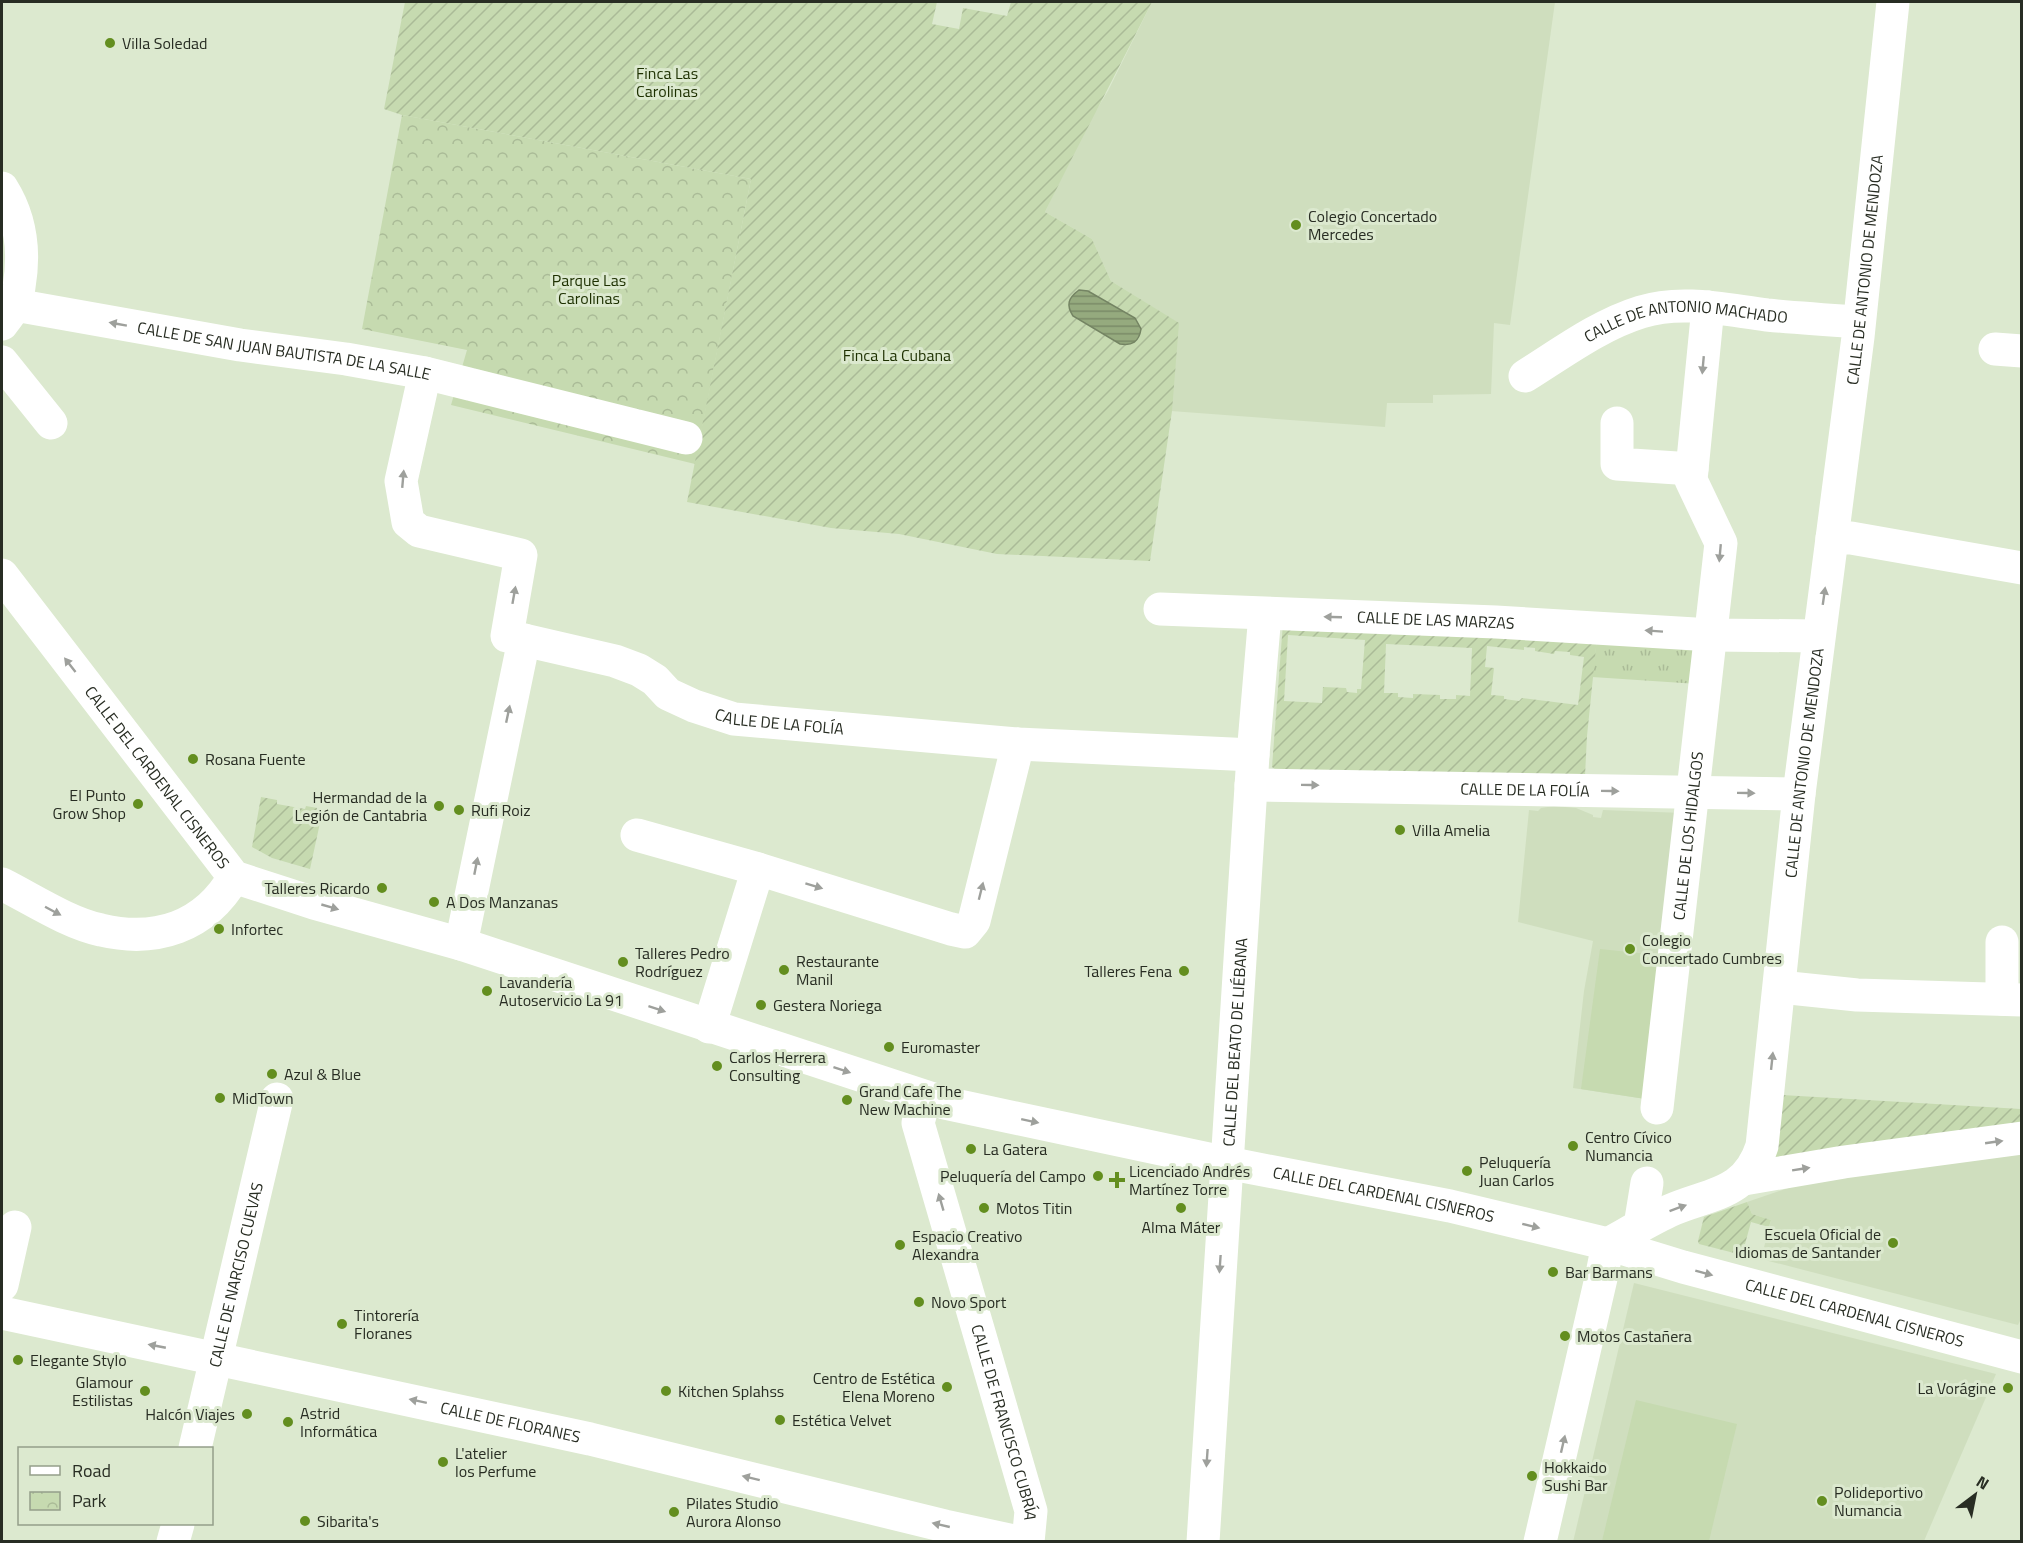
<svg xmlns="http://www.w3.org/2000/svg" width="2023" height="1543" font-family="'Titillium Web',sans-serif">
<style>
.built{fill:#cfdebe}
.grass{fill:url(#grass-tufts)}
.park{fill:url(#park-crowns)}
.garden{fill:url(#garden-furrows);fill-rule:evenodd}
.pitch{fill:#c6dab0}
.water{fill:url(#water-rules);stroke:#748463;stroke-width:1.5}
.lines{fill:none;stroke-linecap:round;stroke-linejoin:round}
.minor{stroke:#fff;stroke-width:33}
.oneway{fill:#9ea09c}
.poi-dot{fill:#638e1f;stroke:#dce9cf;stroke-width:2}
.labels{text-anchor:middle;stroke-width:6;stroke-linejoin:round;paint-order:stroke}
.poi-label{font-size:16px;fill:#282d23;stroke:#dce9cf;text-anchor:start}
.park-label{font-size:16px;fill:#1d3000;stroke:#dce9cf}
.street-label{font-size:16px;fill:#282d23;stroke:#dce9cf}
</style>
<defs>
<pattern id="grass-tufts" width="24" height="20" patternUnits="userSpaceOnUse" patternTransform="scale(1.5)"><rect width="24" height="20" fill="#c6dab0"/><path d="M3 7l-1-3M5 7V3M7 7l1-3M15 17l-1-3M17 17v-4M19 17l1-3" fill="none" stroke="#aabb97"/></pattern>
<pattern id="park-crowns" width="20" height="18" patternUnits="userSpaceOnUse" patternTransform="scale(1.5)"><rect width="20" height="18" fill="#c6dab0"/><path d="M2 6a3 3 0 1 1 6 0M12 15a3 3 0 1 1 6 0" fill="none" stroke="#aabb97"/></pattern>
<pattern id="garden-furrows" width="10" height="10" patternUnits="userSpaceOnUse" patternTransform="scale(1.5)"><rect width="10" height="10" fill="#c6dab0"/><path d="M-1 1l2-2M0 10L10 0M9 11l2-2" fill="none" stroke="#aabb97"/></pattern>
<pattern id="water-rules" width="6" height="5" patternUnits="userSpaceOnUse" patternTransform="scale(1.5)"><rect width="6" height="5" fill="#95aa7e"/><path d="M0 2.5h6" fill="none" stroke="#7a8b67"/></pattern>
</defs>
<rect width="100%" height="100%" fill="#dce9cf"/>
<g class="built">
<path d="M1152 2H1555L1510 325 1494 323 1491 394 1433 395V403H1387L1385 427 1171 411 1178 323 1111 281 1092 239 1045 212 1086 127 1108 91Z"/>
<path d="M1554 806 1576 808 1593 815V817L1601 818 1603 810 1683 813 1652 1100 1573 1088 1584 991 1593 941 1518 922 1529 810 1538 811 1541 808Z"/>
<path d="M2021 1148 2022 1317 2018 1325 1761 1259 1771 1220 1752 1214 1747 1202 1838 1171Z"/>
<path d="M1634 1283 1996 1374 1924 1541 1573 1542Z"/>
</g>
<path class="grass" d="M1597 638 1703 645 1698 684 1592 677Z"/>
<path class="park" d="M402 115 751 179 695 464 451 405 467 350 362 329Z"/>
<g class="garden">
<path d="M405 2H937L932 24 959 29 963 8 1007 16 1011 2H1152C1117 72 1080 141 1045 212L1092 239 1111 281 1179 323 1172 411 1150 561 997 554 899 534 831 528 687 502 751 179 402 115 384 109ZM1079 290 1088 291 1140 336Z"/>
<path d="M1283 623 1597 638 1587 736 1585 776 1283 775 1272 767ZM1288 635 1365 640 1361 689H1357V693L1347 692 1346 688 1323 687 1322 703 1284 701ZM1386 644 1472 648 1470 696 1456 695V699H1440V695L1413 694V698L1398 697V693H1384ZM1487 646 1524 650V647L1535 648V651L1554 654 1555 651 1570 652V655L1584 657 1578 705 1522 698 1519 701 1504 699V696L1491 695 1494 668 1485 667Z"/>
<path d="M261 797 277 800V804L305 809 306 806 323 809 310 869 272 858 252 847Z"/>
<path d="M1782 1095 2021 1109V1128L1773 1162Z"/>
<path d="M1747 1202 1752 1214 1771 1220 1769 1227 1751 1222 1742 1255 1699 1244 1698 1241 1704 1217Z"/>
</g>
<g class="pitch">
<path d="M1600 949 1667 956 1652 1100 1581 1089Z"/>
<path d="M1636 1400 1737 1424 1709 1541H1602Z"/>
</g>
<path class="water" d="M1079 290 1088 291 1135 318 1141 329C1139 342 1132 346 1120 344L1073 316C1066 305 1068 298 1079 290Z"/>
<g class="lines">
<g class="minor">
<path d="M2 188C21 218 25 252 19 287 18 292 18 300 15 305 12 312 6 318 2 324"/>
<path id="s1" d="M15 305 240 345 346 359 425 373 686 438"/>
<path d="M1995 349 2022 351"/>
<path d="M2 362 51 423"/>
<path id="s2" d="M425 373 401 481 408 522 419 531 521 555 507 636 615 661 639 670 655 680 668 694 694 706 734 719 1018 744 1253 755"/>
<path id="s3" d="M1525 376C1562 353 1599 325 1641 312 1682 299 1726 310 1767 315 1798 318 1828 320 1858 322"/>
<path d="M1617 423V464L1692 469"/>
<path d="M1832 538H1851L2022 568"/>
<path id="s4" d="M2 575 234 877 314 903 461 944 945 1103 1227 1163 1450 1206 1608 1244 1683 1267 2022 1357"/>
<path id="s5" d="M1160 609 1496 622 1712 635 1818 636"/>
<path id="s6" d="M1251 785 1799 794"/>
<path d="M637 835 758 869 951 929 965 932 974 921 1018 744"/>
<path d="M2 884C32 899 68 923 101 930 156 943 205 927 234 877"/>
<path d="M2002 942V999"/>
<path d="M461 944 524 640"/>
<path d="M1780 987 1857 995 2022 1000"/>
<path d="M709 1027 758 869"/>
<path id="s7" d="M925 1097 918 1123 1031 1511 1028 1542"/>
<path id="s8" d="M1657 1108 1721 543 1691 480 1708 307"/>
<path d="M1744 1179 1844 1162 2022 1138"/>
<path d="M1640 1226 1647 1183"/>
<path id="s9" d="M1608 1244C1628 1233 1648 1221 1669 1211 1709 1193 1746 1196 1762 1146L1799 794 1858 337 1893 2"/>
<path d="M2 1285 15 1227"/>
<path id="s10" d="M2 1313 590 1439 945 1526 1018 1542"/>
<path id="s11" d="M195 1448 277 1099"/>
<path d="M173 1542 178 1524"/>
<path id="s12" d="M1203 1542 1253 755 1265 614"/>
<path d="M1540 1542 1602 1274 1608 1244"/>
</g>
</g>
<defs><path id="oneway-solid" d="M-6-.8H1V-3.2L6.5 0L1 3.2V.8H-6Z" transform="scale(1.5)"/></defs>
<g class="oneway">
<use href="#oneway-solid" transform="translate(118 324) rotate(-170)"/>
<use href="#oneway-solid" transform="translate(1703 365) rotate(95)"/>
<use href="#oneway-solid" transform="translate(403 479) rotate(-85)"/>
<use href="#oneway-solid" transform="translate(1720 553) rotate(95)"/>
<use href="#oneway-solid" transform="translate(514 595) rotate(-80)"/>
<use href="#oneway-solid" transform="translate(1824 596) rotate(-82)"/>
<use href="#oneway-solid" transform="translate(1333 617) rotate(-178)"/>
<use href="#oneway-solid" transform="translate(1654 631) rotate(-176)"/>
<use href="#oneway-solid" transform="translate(70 665) rotate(-128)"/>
<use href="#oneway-solid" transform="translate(508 714) rotate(-78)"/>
<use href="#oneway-solid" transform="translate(1310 785) rotate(1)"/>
<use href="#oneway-solid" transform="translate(1610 791) rotate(1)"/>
<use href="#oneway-solid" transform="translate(1746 793) rotate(1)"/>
<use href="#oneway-solid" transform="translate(476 866) rotate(-79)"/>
<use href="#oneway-solid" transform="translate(814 886) rotate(17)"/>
<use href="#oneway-solid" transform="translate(981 891) rotate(-76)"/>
<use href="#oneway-solid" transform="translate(330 907) rotate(16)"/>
<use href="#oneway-solid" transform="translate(53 911) rotate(28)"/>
<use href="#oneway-solid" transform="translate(657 1009) rotate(18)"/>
<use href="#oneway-solid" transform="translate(1772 1061) rotate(-84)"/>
<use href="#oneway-solid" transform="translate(842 1070) rotate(18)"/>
<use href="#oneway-solid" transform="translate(1030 1121) rotate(12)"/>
<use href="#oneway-solid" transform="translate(1994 1142) rotate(-8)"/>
<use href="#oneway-solid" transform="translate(1801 1169) rotate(-9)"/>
<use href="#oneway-solid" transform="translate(941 1202) rotate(-106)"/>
<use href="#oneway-solid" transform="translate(1678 1208) rotate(-20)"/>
<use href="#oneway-solid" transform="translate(1531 1226) rotate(14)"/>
<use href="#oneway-solid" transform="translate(1220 1264) rotate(94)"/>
<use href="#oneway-solid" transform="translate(1704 1273) rotate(15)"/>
<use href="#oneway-solid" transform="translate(157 1346) rotate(-169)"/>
<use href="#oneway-solid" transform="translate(418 1401) rotate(-168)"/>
<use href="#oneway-solid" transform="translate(1563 1444) rotate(-77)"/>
<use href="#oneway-solid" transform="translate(1207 1458) rotate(94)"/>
<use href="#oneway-solid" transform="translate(751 1478) rotate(-166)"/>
<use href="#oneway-solid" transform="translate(941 1525) rotate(-167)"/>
</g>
<g class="poi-dot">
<circle cx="110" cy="43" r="6"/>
<circle cx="1296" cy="225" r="6"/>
<circle cx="193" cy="759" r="6"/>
<circle cx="138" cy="804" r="6"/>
<circle cx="439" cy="806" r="6"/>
<circle cx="459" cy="810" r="6"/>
<circle cx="1400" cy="830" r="6"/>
<circle cx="382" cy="888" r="6"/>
<circle cx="434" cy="902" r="6"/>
<circle cx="219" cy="929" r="6"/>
<circle cx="1630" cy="949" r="6"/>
<circle cx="623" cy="962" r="6"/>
<circle cx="784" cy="970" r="6"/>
<circle cx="1184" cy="971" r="6"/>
<circle cx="487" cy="991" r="6"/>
<circle cx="761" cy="1005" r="6"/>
<circle cx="889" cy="1047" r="6"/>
<circle cx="717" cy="1066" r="6"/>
<circle cx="272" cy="1074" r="6"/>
<circle cx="220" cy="1098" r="6"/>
<circle cx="847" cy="1100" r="6"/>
<circle cx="1573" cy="1146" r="6"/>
<circle cx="971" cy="1149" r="6"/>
<circle cx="1467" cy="1171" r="6"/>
<circle cx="1098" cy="1176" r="6"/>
<path d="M1114 1171h6v6h6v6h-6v6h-6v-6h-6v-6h6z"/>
<circle cx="984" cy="1208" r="6"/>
<circle cx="1181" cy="1208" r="6"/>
<circle cx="1893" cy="1243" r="6"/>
<circle cx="900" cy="1245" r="6"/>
<circle cx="1553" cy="1272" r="6"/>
<circle cx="919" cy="1302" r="6"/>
<circle cx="342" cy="1324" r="6"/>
<circle cx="1565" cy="1336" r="6"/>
<circle cx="18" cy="1360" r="6"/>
<circle cx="947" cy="1387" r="6"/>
<circle cx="2008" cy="1388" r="6"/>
<circle cx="145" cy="1391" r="6"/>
<circle cx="666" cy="1391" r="6"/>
<circle cx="247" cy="1414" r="6"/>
<circle cx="780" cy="1420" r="6"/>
<circle cx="288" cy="1422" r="6"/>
<circle cx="443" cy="1462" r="6"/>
<circle cx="1532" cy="1476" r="6"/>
<circle cx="1822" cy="1501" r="6"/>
<circle cx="674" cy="1512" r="6"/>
<circle cx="305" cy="1521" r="6"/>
</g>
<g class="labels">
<g class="poi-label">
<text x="122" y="49">Villa Soledad</text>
<text x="1308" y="222">Colegio Concertado<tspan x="1308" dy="18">Mercedes</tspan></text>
<text x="205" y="765">Rosana Fuente</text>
<text x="126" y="801" text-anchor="end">El Punto<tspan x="126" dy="18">Grow Shop</tspan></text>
<text x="427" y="803" text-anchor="end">Hermandad de la<tspan x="427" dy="18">Legión de Cantabria</tspan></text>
<text x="471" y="816">Rufi Roiz</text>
<text x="1412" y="836">Villa Amelia</text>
<text x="370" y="894" text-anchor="end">Talleres Ricardo</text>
<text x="446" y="908">A Dos Manzanas</text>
<text x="231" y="935">Infortec</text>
<text x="1642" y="946">Colegio<tspan x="1642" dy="18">Concertado Cumbres</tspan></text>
<text x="635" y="959">Talleres Pedro<tspan x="635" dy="18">Rodríguez</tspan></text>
<text x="796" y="967">Restaurante<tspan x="796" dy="18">Manil</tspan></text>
<text x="1172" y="977" text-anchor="end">Talleres Fena</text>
<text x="499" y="988">Lavandería<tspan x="499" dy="18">Autoservicio La 91</tspan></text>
<text x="773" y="1011">Gestera Noriega</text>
<text x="901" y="1053">Euromaster</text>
<text x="729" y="1063">Carlos Herrera<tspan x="729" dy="18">Consulting</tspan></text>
<text x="284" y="1080">Azul &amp; Blue</text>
<text x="859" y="1097">Grand Cafe The<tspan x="859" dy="18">New Machine</tspan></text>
<text x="232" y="1104">MidTown</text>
<text x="1585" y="1143">Centro Cívico<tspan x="1585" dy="18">Numancia</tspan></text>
<text x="983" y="1155">La Gatera</text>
<text x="1479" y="1168">Peluquería<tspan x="1479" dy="18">Juan Carlos</tspan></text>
<text x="1129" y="1177">Licenciado Andrés<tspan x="1129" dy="18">Martínez Torre</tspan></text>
<text x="1086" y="1182" text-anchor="end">Peluquería del Campo</text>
<text x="996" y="1214">Motos Titin</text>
<text x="1181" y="1233" text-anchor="middle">Alma Máter</text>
<text x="1881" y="1240" text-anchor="end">Escuela Oficial de<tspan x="1881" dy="18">Idiomas de Santander</tspan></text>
<text x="912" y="1242">Espacio Creativo<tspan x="912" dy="18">Alexandra</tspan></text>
<text x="1565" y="1278">Bar Barmans</text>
<text x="931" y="1308">Novo Sport</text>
<text x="354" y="1321">Tintorería<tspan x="354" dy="18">Floranes</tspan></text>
<text x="1577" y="1342">Motos Castañera</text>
<text x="30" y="1366">Elegante Stylo</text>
<text x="935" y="1384" text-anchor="end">Centro de Estética<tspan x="935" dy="18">Elena Moreno</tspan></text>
<text x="133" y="1388" text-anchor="end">Glamour<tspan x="133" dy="18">Estilistas</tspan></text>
<text x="1996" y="1394" text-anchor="end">La Vorágine</text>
<text x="678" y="1397">Kitchen Splahss</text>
<text x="300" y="1419">Astrid<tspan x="300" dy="18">Informática</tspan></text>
<text x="235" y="1420" text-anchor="end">Halcón Viajes</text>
<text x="792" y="1426">Estética Velvet</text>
<text x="455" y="1459">L'atelier<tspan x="455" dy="18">los Perfume</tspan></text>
<text x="1544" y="1473">Hokkaido<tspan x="1544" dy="18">Sushi Bar</tspan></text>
<text x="1834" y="1498">Polideportivo<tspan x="1834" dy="18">Numancia</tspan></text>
<text x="686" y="1509">Pilates Studio<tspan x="686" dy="18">Aurora Alonso</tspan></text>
<text x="317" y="1527">Sibarita's</text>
</g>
<g class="park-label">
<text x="667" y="79">Finca Las<tspan x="667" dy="18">Carolinas</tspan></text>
<text x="589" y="286">Parque Las<tspan x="589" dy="18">Carolinas</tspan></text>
<text x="897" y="361">Finca La Cubana</text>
</g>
<g class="street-label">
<text dy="6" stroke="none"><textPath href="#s9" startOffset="1071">CALLE DE ANTONIO DE MENDOZA</textPath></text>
<text dy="6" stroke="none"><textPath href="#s3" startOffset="176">CALLE DE ANTONIO MACHADO</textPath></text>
<text dy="6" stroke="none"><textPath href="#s1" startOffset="273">CALLE DE SAN JUAN BAUTISTA DE LA SALLE</textPath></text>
<text dy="6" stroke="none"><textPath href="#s5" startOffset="276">CALLE DE LAS MARZAS</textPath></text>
<text dy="6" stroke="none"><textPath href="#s2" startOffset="644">CALLE DE LA FOLÍA</textPath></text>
<text dy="6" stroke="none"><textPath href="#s9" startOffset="574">CALLE DE ANTONIO DE MENDOZA</textPath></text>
<text dy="6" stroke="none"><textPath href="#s4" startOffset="255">CALLE DEL CARDENAL CISNEROS</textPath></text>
<text dy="6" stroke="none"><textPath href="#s6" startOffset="274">CALLE DE LA FOLÍA</textPath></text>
<text dy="6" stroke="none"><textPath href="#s8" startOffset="274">CALLE DE LOS HIDALGOS</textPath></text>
<text dy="6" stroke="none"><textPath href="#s12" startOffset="501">CALLE DEL BEATO DE LIÉBANA</textPath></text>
<text dy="6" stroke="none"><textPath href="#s4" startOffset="1575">CALLE DEL CARDENAL CISNEROS</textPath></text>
<text dy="6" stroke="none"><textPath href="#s11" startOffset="178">CALLE DE NARCISO CUEVAS</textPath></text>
<text dy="6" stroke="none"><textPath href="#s4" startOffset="2061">CALLE DEL CARDENAL CISNEROS</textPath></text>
<text dy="6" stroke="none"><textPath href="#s10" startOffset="520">CALLE DE FLORANES</textPath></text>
<text dy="6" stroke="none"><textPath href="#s7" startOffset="339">CALLE DE FRANCISCO CUBRÍA</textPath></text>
</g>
</g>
<rect width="2023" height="1543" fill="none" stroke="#282d23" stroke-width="6"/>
<rect x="18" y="1447" width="195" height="78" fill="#dce9cf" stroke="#949e8a" stroke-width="1.5"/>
<rect x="30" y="1466" width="30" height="9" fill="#ffffff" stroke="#949e8a" stroke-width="1.5"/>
<text x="72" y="1477" font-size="18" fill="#282d23">Road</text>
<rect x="30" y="1492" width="30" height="18" fill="url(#park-crowns)" stroke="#949e8a" stroke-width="1.5"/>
<text x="72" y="1507" font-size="18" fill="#282d23">Park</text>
<g transform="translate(1975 1495) rotate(32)" stroke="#dce9cf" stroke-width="4.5" paint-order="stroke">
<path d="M0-4.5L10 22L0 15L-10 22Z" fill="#282d23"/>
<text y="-9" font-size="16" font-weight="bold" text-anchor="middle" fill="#282d23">N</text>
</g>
</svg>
